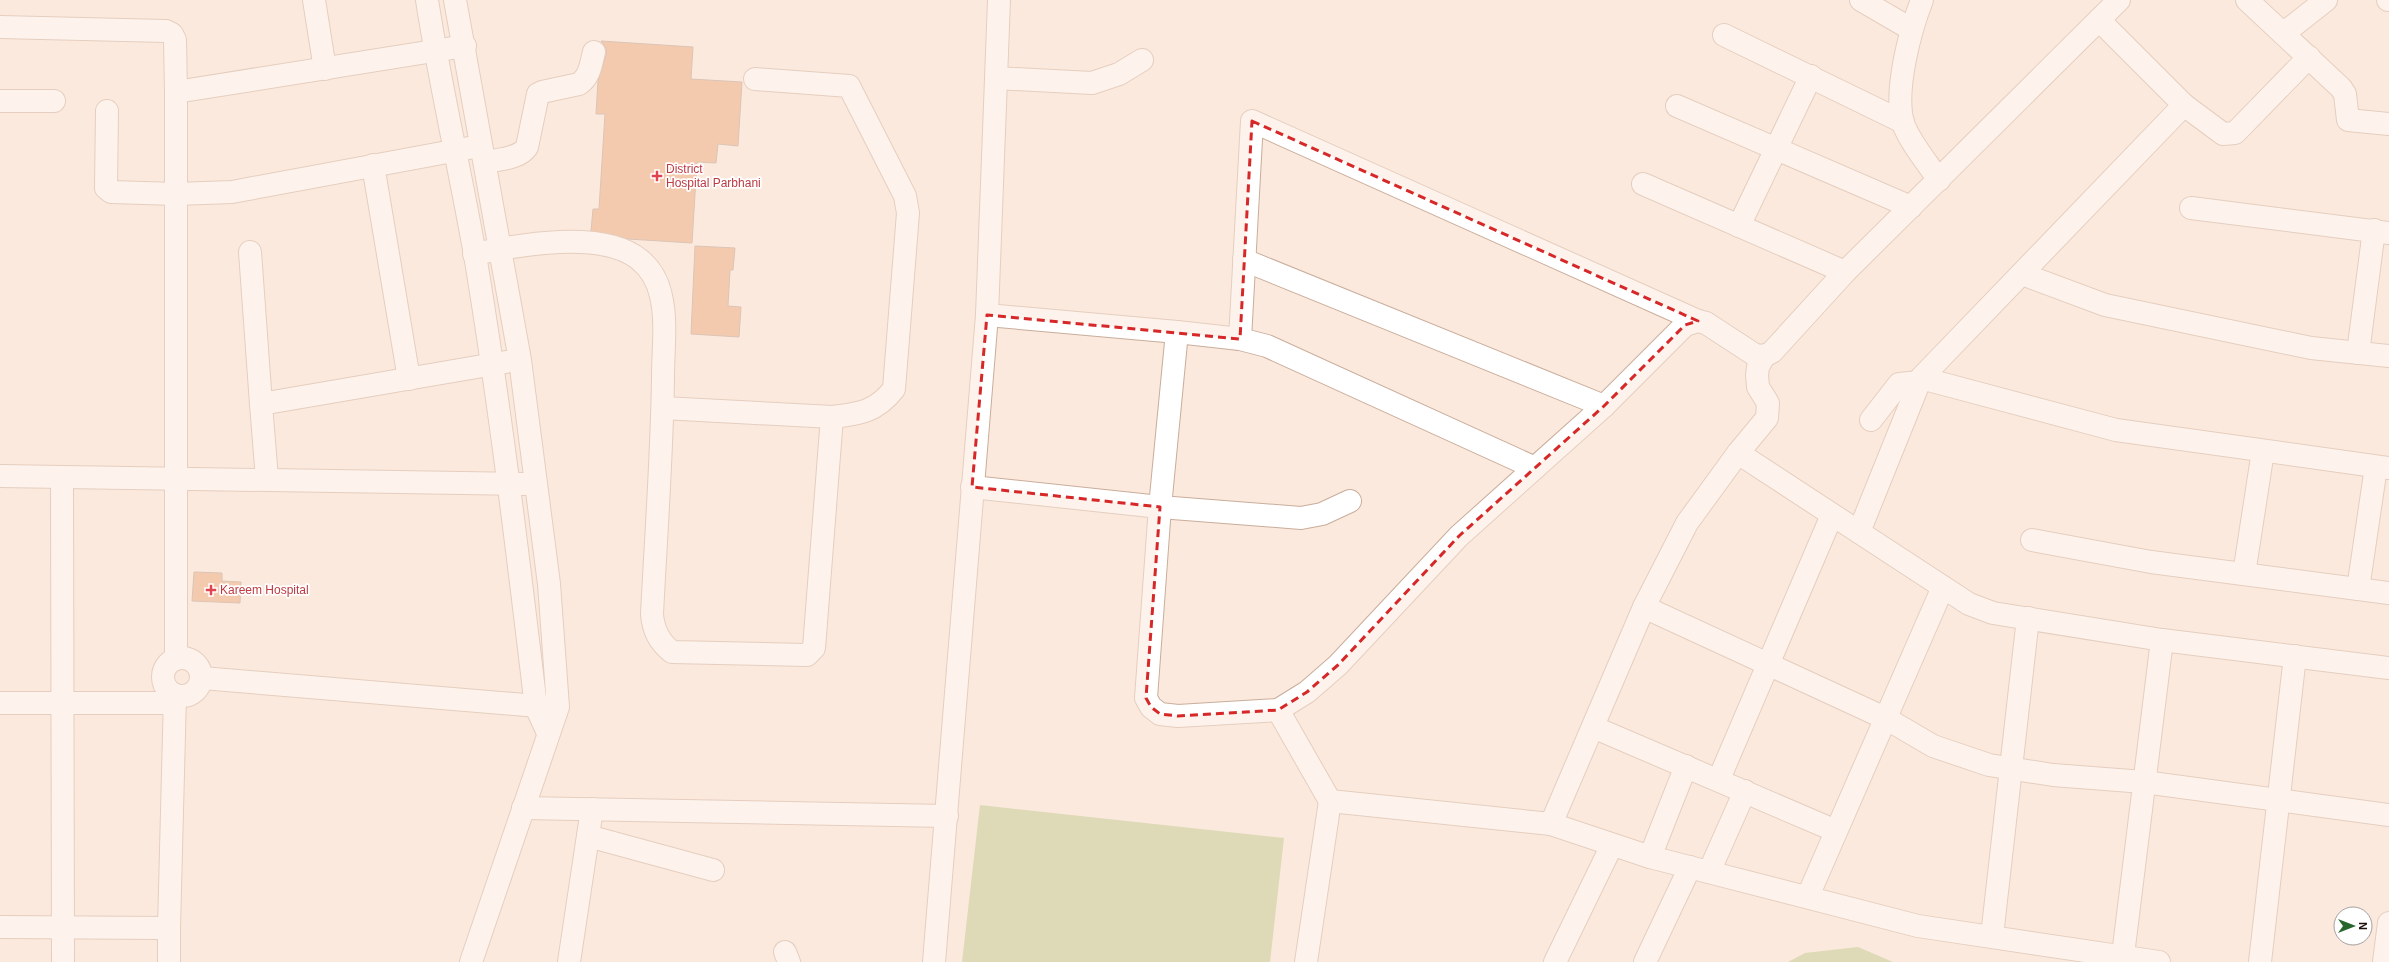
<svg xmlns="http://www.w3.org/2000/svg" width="2389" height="962" font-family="Helvetica,sans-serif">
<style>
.green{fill:#bac78c}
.building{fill:#eba577;stroke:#b49886}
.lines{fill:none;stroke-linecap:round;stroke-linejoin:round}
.minor-casing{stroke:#caad9b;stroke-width:24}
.minor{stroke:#fff;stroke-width:22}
.marked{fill:none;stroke:#d62828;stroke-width:3;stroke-dasharray:8 5;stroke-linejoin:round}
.health-dot{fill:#e0444e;stroke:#fff;stroke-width:1.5}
.labels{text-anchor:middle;stroke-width:3.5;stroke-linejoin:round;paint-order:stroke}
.health-label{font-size:12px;fill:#be3a42;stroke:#fff;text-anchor:start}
</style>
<rect width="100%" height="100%" fill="#fbe9dd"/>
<g class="green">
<path d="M980 805 1284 838 1270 962H962Z"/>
<path d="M1858 947 1893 962H1788L1805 953Z"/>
</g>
<g class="building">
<path d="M601 41 693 47 691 79 742 82 738 146 718 144 716 163 697 162 692 243 628 239 591 231 593 209H599L605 114H596L598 81 606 55V48Z"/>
<path d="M695 246 735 248 733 270H730L728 306 741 307 739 337 691 334Z"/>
<path d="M194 572 222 573V581L241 582 240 603 192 601Z"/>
</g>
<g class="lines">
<defs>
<g id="minor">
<path d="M314 0 325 69"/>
<path d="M427 0C440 85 460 169 475 255 500 405 518 556 536 707L548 733"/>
<path d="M455 0 520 360 549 584 558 707 471 962"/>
<path d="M1861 0 1911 29"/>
<path d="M1922 0C1910 31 1894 90 1903 123 1909 141 1928 164 1939 180"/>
<path d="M2247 0 2341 88 2345 94 2348 120 2389 124"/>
<path d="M2388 0H2389"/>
<path d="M2099 20 2184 105 1921 378 2116 430 2389 468"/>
<path d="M0 27 166 31 172 34 175 40 176 92"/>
<path d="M2284 33 2326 0"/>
<path d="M1724 35 1903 122"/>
<path d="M996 78 1092 83 1119 74 1142 60"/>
<path d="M0 101H54"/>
<path d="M2184 105 2223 134 2235 133 2309 57"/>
<path d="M1677 106 1911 207"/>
<path d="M107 111 106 188 111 192 176 194 232 192 469 148"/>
<path d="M485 162C499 159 519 159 527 147L538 94 542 92 579 84C590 77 591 63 594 52"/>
<path d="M373 165 409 379"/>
<path d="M1643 184 1845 272"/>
<path d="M2191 208 2389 233"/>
<path d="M1739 226 1811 76"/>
<path d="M250 252 261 404"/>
<path d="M474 254C518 245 603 229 640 260 651 269 658 282 661 296 667 321 663 351 663 377 662 456 656 535 652 614 653 629 659 642 672 652L807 655 814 648 832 417"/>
<path d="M1244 260 1604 406"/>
<path d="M2022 274 2105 305 2311 348 2389 356"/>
<path d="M987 315 1177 332"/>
<path d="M1240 339 1252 121 1698 321"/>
<path d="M2358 353 2374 230"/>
<path d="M663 408 832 417C859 414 876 412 894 389L908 213 905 196 849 86 755 79"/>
<path d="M1871 420 1899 384 1920 382"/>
<path d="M1738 453 1969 604 1993 613 2162 640 2389 668"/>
<path d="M0 476 525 484"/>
<path d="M62 477 63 962"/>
<path d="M267 479 261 404 506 362"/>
<path d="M972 487 1160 507 1146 698 1151 707 1160 714 1178 716 1278 710 1307 692 1338 665 1459 536 1604 406 1685 325 1698 321 1706 323 1755 355 1764 356 1772 352 1845 272 2119 0"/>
<path d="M1350 501 1322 514 1301 518 1160 507 1177 332 1240 339 1267 346 1535 468"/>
<path d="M1859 532 1921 378"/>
<path d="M2032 540 2151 562 2389 593"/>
<path d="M2244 574 2263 451"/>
<path d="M2358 589 2376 467"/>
<path d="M1644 607 1887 719 1933 746 1989 765 2053 775 2144 782 2389 815"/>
<circle cx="182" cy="677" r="19"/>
<path d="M176 659V92L465 46"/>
<path d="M202 678 549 707"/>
<path d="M0 703H175"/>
<path d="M1278 710 1330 801 1551 824 1650 857 1918 926 2159 962"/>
<path d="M1593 727 1836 831"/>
<path d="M1719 779 1832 515"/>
<path d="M523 808 947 816"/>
<path d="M1551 824 1644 607 1687 523 1738 453 1767 418 1768 403 1758 387 1757 375 1758 367 1764 356"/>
<path d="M588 836 713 870"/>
<path d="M1650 857 1686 766"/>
<path d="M1709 872 1745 791"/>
<path d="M1808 896 1943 587"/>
<path d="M0 927 169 928 175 695"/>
<path d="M1992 936 2028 618"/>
<path d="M785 952 789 962"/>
<path d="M2123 955 2162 640"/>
<path d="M169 962V928"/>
<path d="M569 962 592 809"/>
<path d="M934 962 987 315 999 0"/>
<path d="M1306 962 1330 801"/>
<path d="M1555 962 1612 845"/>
<path d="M1645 962 1690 867"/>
<path d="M2260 962 2295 656"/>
<path d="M2384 962 2389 923"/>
</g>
</defs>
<use href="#minor" class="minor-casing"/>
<use href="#minor" class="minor"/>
</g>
<path d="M0 0H2389V962H0ZM1252 121 1698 321 1685 325 1604 406 1459 536 1338 665 1307 692 1278 710 1178 716 1160 714 1151 707 1146 698 1160 507 972 487 987 315 1240 339Z" fill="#fbe9dd" fill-opacity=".55" fill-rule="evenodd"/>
<path class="marked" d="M1252 121 1698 321 1685 325 1604 406 1459 536 1338 665 1307 692 1278 710 1178 716 1160 714 1151 707 1146 698 1160 507 972 487 987 315 1240 339Z"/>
<g class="health-dot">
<path d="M655 170h4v4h4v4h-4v4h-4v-4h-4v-4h4z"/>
<path d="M209 584h4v4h4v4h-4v4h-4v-4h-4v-4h4z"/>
</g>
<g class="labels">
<g class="health-label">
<text x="666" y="173">District<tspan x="666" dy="14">Hospital Parbhani</tspan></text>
<text x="220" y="594">Kareem Hospital</text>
</g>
</g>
<g transform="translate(2353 926) rotate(90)"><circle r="19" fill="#ffffff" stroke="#a5a19e"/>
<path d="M0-3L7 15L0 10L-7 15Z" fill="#28662e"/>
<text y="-6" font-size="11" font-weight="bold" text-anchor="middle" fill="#1d130c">N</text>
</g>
</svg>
